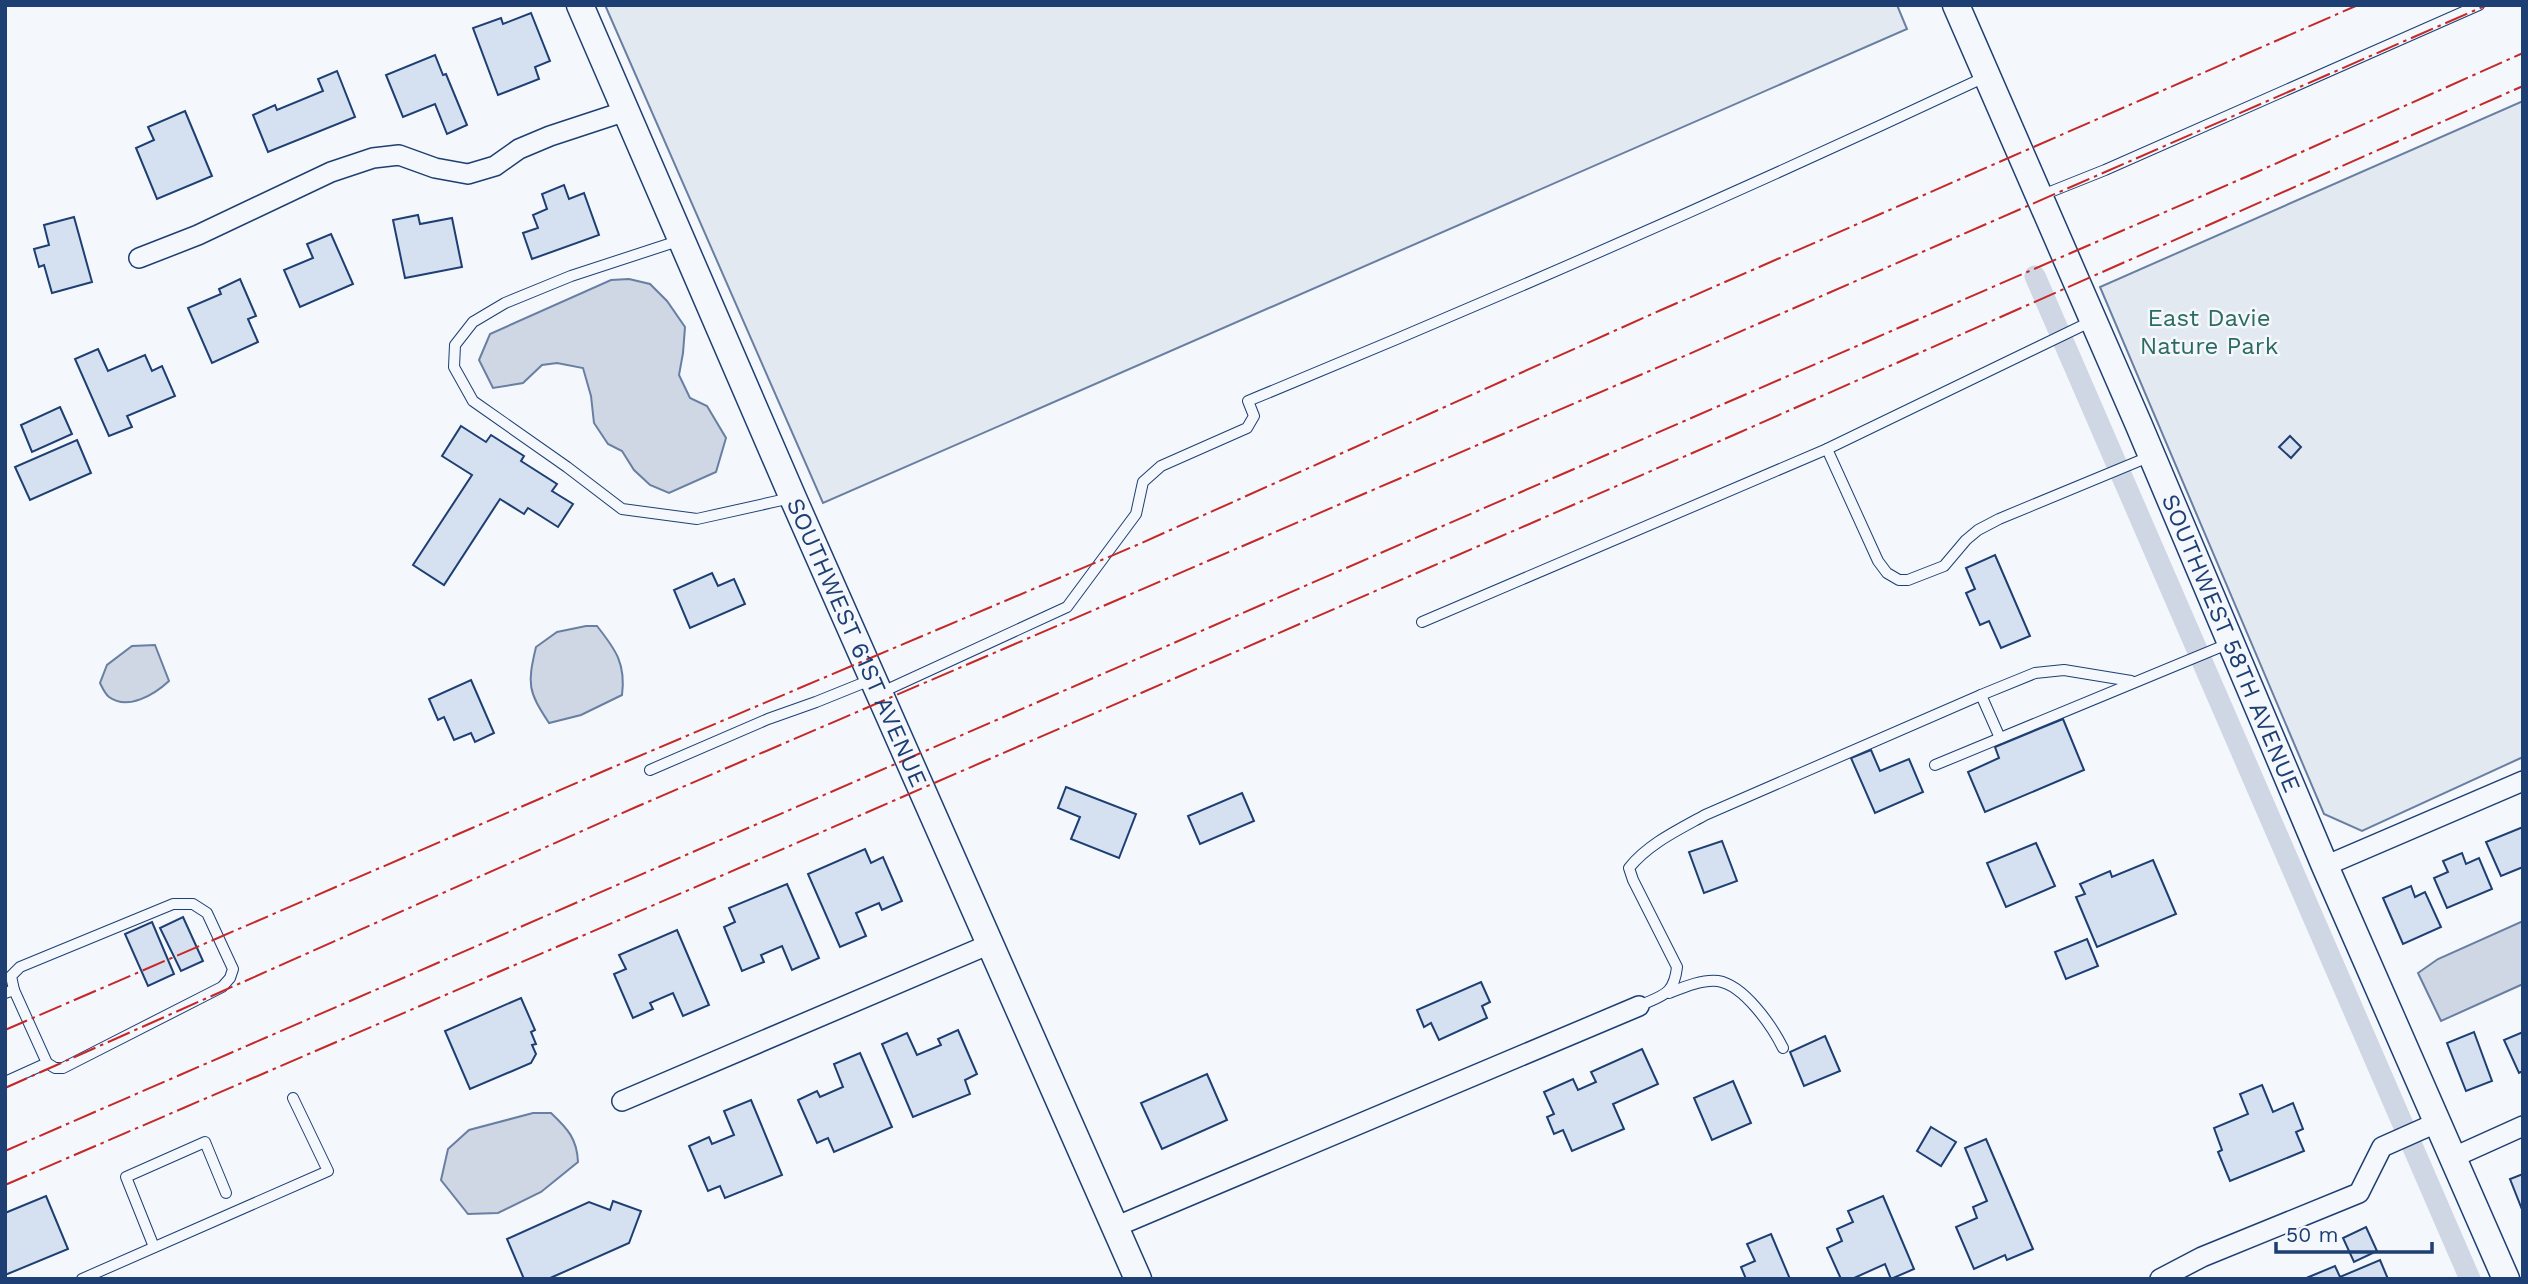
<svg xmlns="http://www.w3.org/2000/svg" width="2528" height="1284" font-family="'Work Sans',sans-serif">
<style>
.green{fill:#e3e9f0;stroke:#687fa3;stroke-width:2}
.water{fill:#cfd7e4;stroke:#687fa3;stroke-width:2}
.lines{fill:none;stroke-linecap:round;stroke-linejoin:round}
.canal{stroke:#cfd7e4;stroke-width:21}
.building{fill:#d5e0f0;stroke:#1d3f73;stroke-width:2}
.lane-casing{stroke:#1d3f73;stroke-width:12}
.street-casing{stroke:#1d3f73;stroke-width:22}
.secondary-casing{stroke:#1d3f73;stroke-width:29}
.lane{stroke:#f4f7fb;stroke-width:10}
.street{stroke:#f4f7fb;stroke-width:19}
.secondary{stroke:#f4f7fb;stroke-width:26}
.power{stroke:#c62828;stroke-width:2;stroke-dasharray:24 5 3.5 5;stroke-linecap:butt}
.labels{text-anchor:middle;stroke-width:5;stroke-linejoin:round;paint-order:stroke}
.park-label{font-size:24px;fill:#2c6c60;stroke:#f4f7fb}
.street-label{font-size:24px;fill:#1d3f73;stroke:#f4f7fb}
</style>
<rect width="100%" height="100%" fill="#f4f7fb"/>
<g class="green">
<path d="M605 5H1897L1907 29 823 503Z"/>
<path d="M2523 101V757L2362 831 2324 814 2100 287Z"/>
</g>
<g class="water">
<path d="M629 279 650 284 667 301 685 327 683 353 679 375 690 398 707 406 726 438 716 472 669 493 650 485 634 470 622 451 608 444 594 423 591 396 583 368 557 363 542 365 523 383 493 388 479 360 490 334 611 280Z"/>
<path d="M586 626H597C616 650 626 664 622 695L581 715 549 723C528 691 527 685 536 647L557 632Z"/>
<path d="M155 645 169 681C155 694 128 711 109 697 105 694 102 687 100 683L107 665 132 646Z"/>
<path d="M2523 921V984L2441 1021 2418 973 2438 959Z"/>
<path d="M533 1113H551C568 1129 577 1139 578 1162L541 1192 498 1213 468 1214 441 1180 448 1149 469 1130Z"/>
</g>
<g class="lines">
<path class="canal" d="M2035 276 2470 1279"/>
</g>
<g class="building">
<path d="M531 13 550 61 535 67 539 79 498 95 473 28 501 18 503 24Z"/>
<path d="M435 55 443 75 446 74 467 125 447 134 435 104 403 117 386 75Z"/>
<path d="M337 71 355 117 268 152 253 115 275 105 277 110 323 91 318 79Z"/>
<path d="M185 111 212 176 157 199 136 148 154 140 148 127Z"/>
<path d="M564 185 569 199 584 193 599 235 532 259 523 233 538 228 533 215 547 209 542 194Z"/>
<path d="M418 215 420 224 452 218 462 267 405 278 393 220Z"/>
<path d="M74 217 92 282 52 293 44 265 39 267 34 249 49 245 44 225Z"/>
<path d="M331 234 353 284 300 307 284 270 313 258 307 244Z"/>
<path d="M240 279 256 316 248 319 258 342 212 363 188 308 221 294 219 289Z"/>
<path d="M98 349 108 371 145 355 152 371 162 366 175 396 127 416 132 427 109 436 75 359Z"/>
<path d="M60 407 72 434 32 452 21 425Z"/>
<path d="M461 426 486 442 491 435 524 456 521 461 557 484 552 491 573 504 558 527 528 508 524 514 500 499 444 585 413 565 472 475 442 456Z"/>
<path d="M2290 436 2301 447 2291 458 2279 447Z"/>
<path d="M77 440 91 473 30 500 15 467Z"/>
<path d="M1995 555 2030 636 2001 648 1989 621 1980 625 1966 593 1975 589 1966 568Z"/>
<path d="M712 573 718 586 734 579 745 604 690 628 674 590Z"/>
<path d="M471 680 494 733 475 742 471 733 454 740 444 717 438 720 429 699Z"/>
<path d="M2063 719 2084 770 1985 812 1968 772 1999 758 1995 747Z"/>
<path d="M1871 750 1880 771 1909 759 1923 792 1875 813 1851 758Z"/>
<path d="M1066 787 1136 814 1119 858 1071 839 1080 817 1058 808Z"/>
<path d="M1242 793 1254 821 1200 844 1188 816Z"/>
<path d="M2523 827V867L2501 876 2486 842Z"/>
<path d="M1722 841 1737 881 1704 893 1689 852Z"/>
<path d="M2036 843 2055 886 2006 907 1987 863Z"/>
<path d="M865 849 871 863 883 857 902 901 882 910 879 903 856 913 866 936 840 947 808 874Z"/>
<path d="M2462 853 2466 864 2479 858 2492 889 2447 908 2434 878 2448 872 2443 861Z"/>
<path d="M2153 860 2176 914 2097 947 2076 897 2085 894 2080 884 2110 871 2112 877Z"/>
<path d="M787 884 819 958 792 970 782 946 761 955 764 962 742 971 724 927 735 922 729 908Z"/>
<path d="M2411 886 2415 897 2425 892 2441 927 2403 944 2383 898Z"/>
<path d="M183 917 203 961 181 971 160 928Z"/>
<path d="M152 922 174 974 148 986 125 934Z"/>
<path d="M677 930 709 1005 683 1016 673 993 650 1003 653 1009 633 1018 614 974 626 969 619 955Z"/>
<path d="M2087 939 2098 966 2066 979 2055 952Z"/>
<path d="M1481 982 1490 1002 1482 1006 1487 1018 1439 1040 1431 1023 1424 1027 1417 1010Z"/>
<path d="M521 998 535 1030 531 1032 536 1044 532 1045 536 1054 531 1063 470 1089 445 1031Z"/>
<path d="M958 1030 977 1074 965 1080 970 1094 913 1117 882 1044 907 1033 917 1055 941 1045 938 1039Z"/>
<path d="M2474 1032 2492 1081 2466 1091 2447 1043Z"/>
<path d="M2523 1032V1071L2519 1073 2504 1040Z"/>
<path d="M1825 1036 1840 1071 1804 1086 1790 1052Z"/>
<path d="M1642 1049 1658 1084 1613 1104 1624 1129 1572 1151 1563 1130 1554 1134 1547 1117 1554 1114 1544 1092 1573 1079 1578 1090 1596 1082 1591 1072Z"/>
<path d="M860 1053 892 1127 834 1152 828 1138 817 1143 798 1100 817 1091 820 1097 843 1087 834 1064Z"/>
<path d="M1207 1074 1227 1120 1162 1149 1141 1103Z"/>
<path d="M1733 1081 1751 1123 1712 1140 1694 1098Z"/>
<path d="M2262 1085 2273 1112 2293 1103 2303 1129 2296 1132 2304 1151 2230 1181 2218 1152 2222 1150 2214 1128 2248 1114 2240 1094Z"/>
<path d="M751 1100 782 1175 725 1198 720 1186 708 1191 689 1146 709 1137 712 1144 734 1135 724 1111Z"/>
<path d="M1931 1127 1956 1142 1941 1166 1917 1151Z"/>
<path d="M1986 1139 2033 1249 2007 1260 2005 1255 1974 1269 1956 1227 1977 1218 1973 1207 1987 1201 1965 1148Z"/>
<path d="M2523 1174V1212L2510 1179Z"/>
<path d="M46 1196 68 1249 5 1275V1213Z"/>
<path d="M1883 1196 1914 1269 1891 1279 1885 1264 1852 1279H1841L1827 1248 1842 1241 1837 1229 1853 1222 1848 1211Z"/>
<path d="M613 1201 641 1211 629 1243 548 1279H524L507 1239 589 1202 610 1210Z"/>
<path d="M2366 1227 2377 1251 2354 1262 2343 1238Z"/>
<path d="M1771 1234 1790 1279H1746L1741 1267 1755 1261 1747 1244Z"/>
<path d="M2380 1260 2388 1279H2304L2335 1266 2340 1277Z"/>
</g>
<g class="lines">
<defs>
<g id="lane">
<path d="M2040 196 2105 170 2479 5"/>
<path d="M681 240 571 276 505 303 473 322 455 345 454 367 473 401 567 467 622 509 697 519 791 498"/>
<path d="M1827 449 1878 561 1887 573 1899 580H1908L1944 566 1966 540 1978 530 1999 519 2151 456"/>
<path d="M1422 622 1827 449 2092 321"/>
<path d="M880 693 1067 607 1136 514 1143 482 1161 466 1247 428 1254 416 1248 401C1496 299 1742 191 1985 77"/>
<path d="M2000 738 1981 695 2035 673 2064 670 2131 681"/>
<path d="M1935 765 2230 643"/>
<path d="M650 770 768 719 816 702 873 679"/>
<path d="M14 990 11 976 20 967 173 904H193L207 913 233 969 230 978 222 987 63 1068H55L47 1063"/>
<path d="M5 993 14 990 47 1063 5 1082"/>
<path d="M1669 993C1684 987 1703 979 1718 981 1744 985 1772 1026 1783 1048"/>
<path d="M1639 1006C1663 995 1674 995 1677 967L1633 880 1629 868C1648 844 1678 830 1705 815L1981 695"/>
<path d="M154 1247 126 1177 205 1142 226 1193"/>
<path d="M82 1279 328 1171 293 1098"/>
</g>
<g id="street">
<path d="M139 258 198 235 331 172 373 158 399 155 435 168 468 174 495 166 519 149 550 136 626 111"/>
<path d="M2325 866 2523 781"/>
<path d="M622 1101 990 944"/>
<path d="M2452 1158 2523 1126"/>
<path d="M1115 1227 1639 1006"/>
<path d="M2160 1279 2202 1257 2359 1193 2382 1147 2436 1123"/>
</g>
<g id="secondary">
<path id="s1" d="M580 5 793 498 1138 1279"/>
<path id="s2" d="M1956 5 2138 423 2325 866 2506 1279"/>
</g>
</defs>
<use href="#lane" class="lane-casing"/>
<use href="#street" class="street-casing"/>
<use href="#secondary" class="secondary-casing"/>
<use href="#lane" class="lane"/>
<use href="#street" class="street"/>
<use href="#secondary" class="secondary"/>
<g class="power">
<path d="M5 1030 611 768 1137 545 1661 310 2358 5"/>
<path d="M5 1088 636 807 1689 354 2487 5"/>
<path d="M5 1151 2248 176 2523 53"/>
<path d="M5 1185 684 892 1736 434 2523 86"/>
</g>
</g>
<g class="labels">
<g class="park-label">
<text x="2209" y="326">East Davie<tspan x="2209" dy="28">Nature Park</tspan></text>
</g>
<g class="street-label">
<text dy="8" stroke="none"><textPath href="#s2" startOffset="695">SOUTHWEST 58TH AVENUE</textPath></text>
<text dy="8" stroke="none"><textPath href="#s1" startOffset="695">SOUTHWEST 61ST AVENUE</textPath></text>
</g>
</g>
<rect width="2528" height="1284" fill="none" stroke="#1d3f73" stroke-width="14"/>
<path d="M2276 1242v10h156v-10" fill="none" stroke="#1d3f73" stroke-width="3.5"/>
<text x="2286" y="1242" font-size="21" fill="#1d3f73" stroke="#f4f7fb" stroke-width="5" paint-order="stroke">50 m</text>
</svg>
